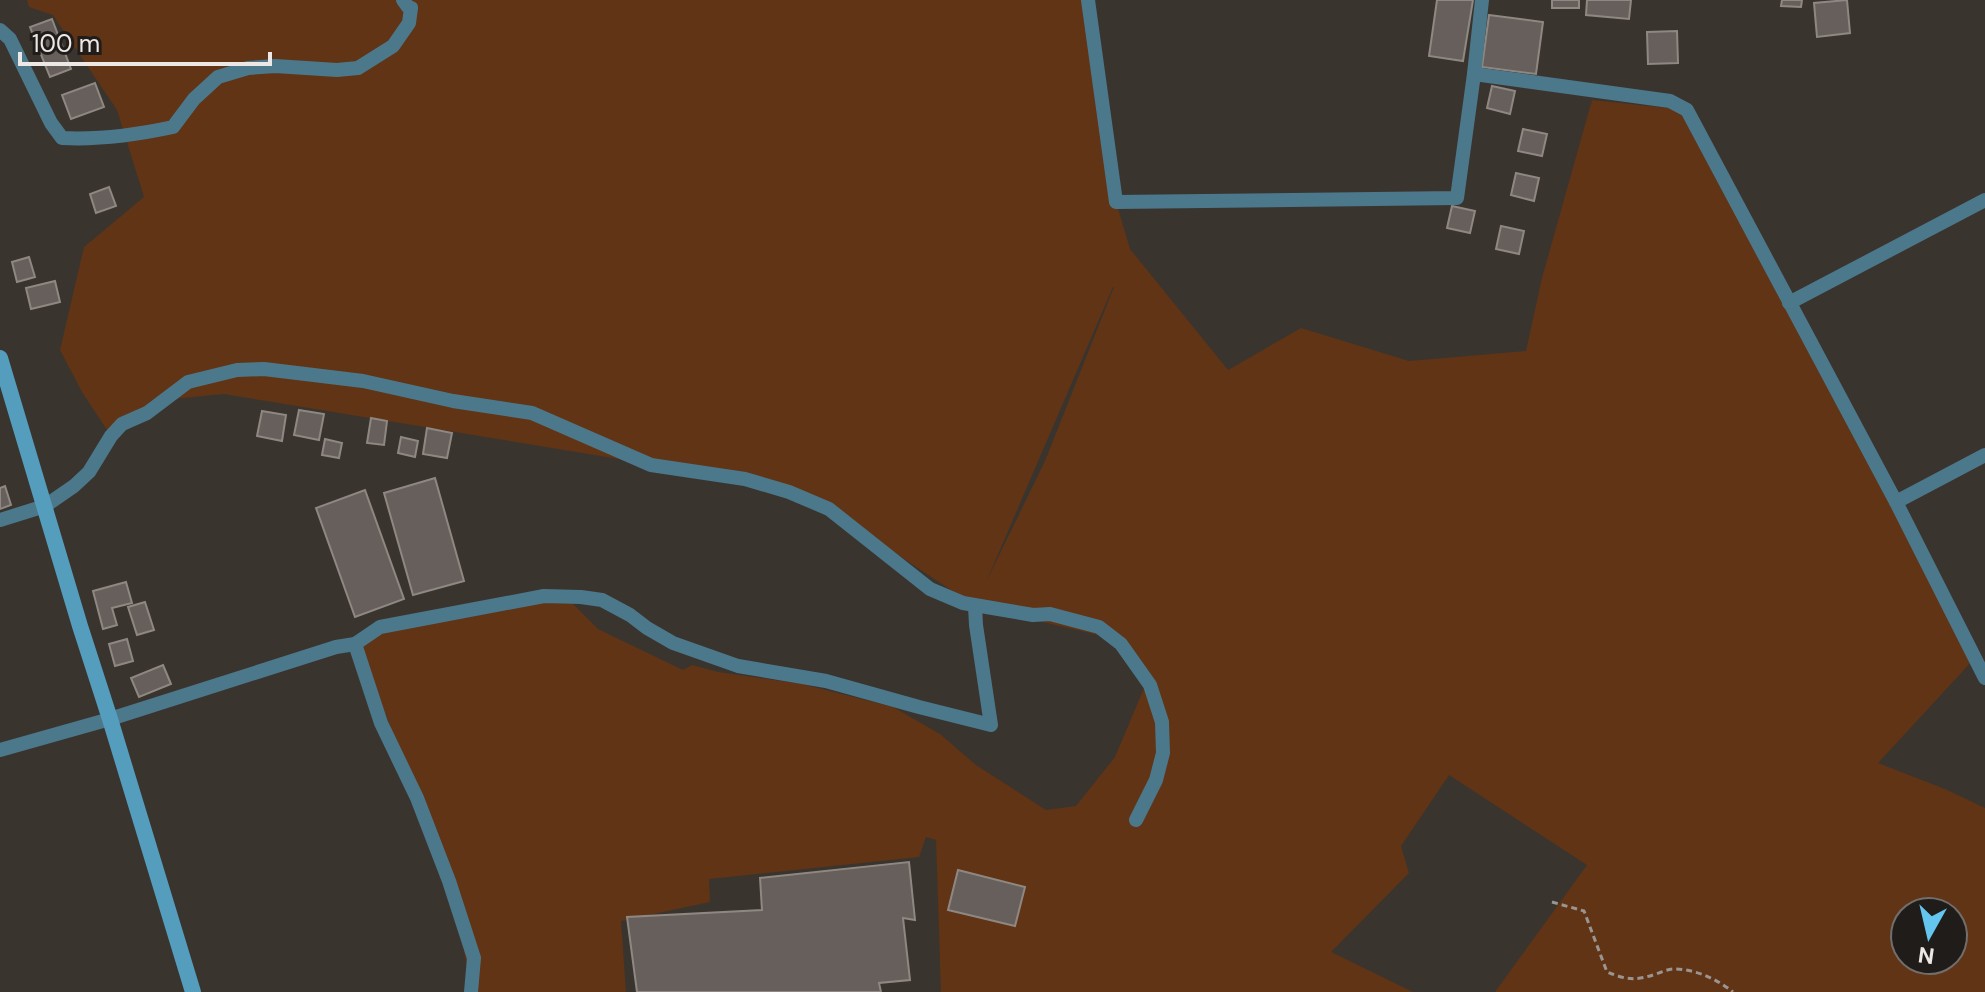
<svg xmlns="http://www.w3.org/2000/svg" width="1985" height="992" font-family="'DM Sans',sans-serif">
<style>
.green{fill:#603415;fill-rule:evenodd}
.building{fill:#675f5b;stroke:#8f8782;stroke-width:2}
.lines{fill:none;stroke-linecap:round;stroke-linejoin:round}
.path{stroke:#9b9592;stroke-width:3;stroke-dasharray:6 4;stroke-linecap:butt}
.street{stroke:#4c788c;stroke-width:14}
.secondary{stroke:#549dbd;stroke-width:16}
</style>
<rect width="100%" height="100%" fill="#3a342f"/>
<path class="green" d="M27 0H1089L1116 202 1130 249 1228 370 1301 328 1409 361 1526 351 1542 278 1592 100 1687 110 1975 658 1878 763 1945 789 1985 808V992H1495L1587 865 1449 775 1401 846 1409 873 1331 952 1413 992H941L936 840 926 837 919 857 709 879 710 902 621 921 626 992H471L456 904 386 715 355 644 393 624 566 597 598 629 683 670 692 665 718 672 802 684 893 707 940 734 976 765 1046 810 1076 806 1115 757 1147 681 1115 639 975 606 829 509 698 472 224 394 151 401 111 436 82 392 60 350 84 247 144 197 117 110 53 15 29 7ZM1114 287 1045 461 987 580 1113 287ZM1905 912H1953V960H1905Z"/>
<g class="building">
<path d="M1437 0H1473L1463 61 1429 56Z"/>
<rect x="1552" y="0" width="27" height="8"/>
<path d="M1587 0H1631L1629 19 1586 15Z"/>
<path d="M1782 0H1802L1801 7 1781 6Z"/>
<path d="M1847 0 1850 33 1817 37 1814 3Z"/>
<path d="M1489 15 1543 22 1536 74 1482 67Z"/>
<path d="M52 19 71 69 50 77 30 27Z"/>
<path d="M1677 31 1678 63 1648 64 1647 32Z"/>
<path d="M95 83 104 107 71 119 62 95Z"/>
<path d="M1492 86 1515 91 1510 114 1487 108Z"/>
<path d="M1523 129 1547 134 1542 156 1518 151Z"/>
<path d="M1516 173 1539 178 1534 201 1511 195Z"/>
<path d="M109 187 116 206 96 213 90 194Z"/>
<path d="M1452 206 1475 211 1470 233 1447 228Z"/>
<path d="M1501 226 1524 231 1519 254 1496 249Z"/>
<path d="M29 257 35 277 17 282 12 262Z"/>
<path d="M55 281 60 302 31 309 26 288Z"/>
<path d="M299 410 324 414 319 440 294 435Z"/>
<path d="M262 411 286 415 282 441 257 436Z"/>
<path d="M371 418 387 421 384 445 367 443Z"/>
<path d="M427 428 452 433 447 458 423 454Z"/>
<path d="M401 437 418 441 415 457 398 453Z"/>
<path d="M325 439 342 443 339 458 322 455Z"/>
<path d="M435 478 464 581 413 595 384 493Z"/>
<path d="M5 486 11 505 0 509V488Z"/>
<path d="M365 490 404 599 355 617 316 508Z"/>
<path d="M126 582 132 603 112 608 117 625 103 629 93 591Z"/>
<path d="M145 602 154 630 137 635 128 607Z"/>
<path d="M127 639 133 661 115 666 109 644Z"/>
<path d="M163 665 171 684 139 697 131 678Z"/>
<path d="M909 862 915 920 903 918 910 980 879 983 881 992H637L627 917 762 910 760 878Z"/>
<path d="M958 870 1025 887 1015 926 948 910Z"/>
</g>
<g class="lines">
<path class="path" d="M1552 902 1584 911 1607 972C1627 980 1635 981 1656 974 1662 972 1668 969 1674 969 1695 969 1717 979 1733 992"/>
<g class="street">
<path d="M1088 0 1116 202 1457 198 1474 74 1482 0"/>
<path d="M0 30 10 39 51 123 62 138C100 140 136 135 173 127L194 99 218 77 248 68 275 66 337 70 358 68 393 46 409 23 411 8 408 7 403 0"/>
<path d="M1474 74 1670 101 1687 110 1896 502 1985 678"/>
<path d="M1789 303 1985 200"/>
<path d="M1896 502 1985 455"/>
<path d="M0 520 45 506 74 486 89 472 111 436 122 424 147 413 188 382 237 370 264 369 363 381 453 401 532 413 651 465 745 479 789 492 829 509 930 589 963 603 1033 615 1050 614 1099 627 1121 644 1150 685 1162 722 1163 753 1156 780 1136 820"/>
<path d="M355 644 381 723 417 798 449 881 474 958 471 992"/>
<path d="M0 750 110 719 336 647 355 644 380 627 544 596 581 597 602 600 630 615 647 628 673 643 738 666 826 681 919 707 991 725 976 625 975 606"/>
</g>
<path class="secondary" d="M0 358 80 626 110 719 193 992"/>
</g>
<g transform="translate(1929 936) rotate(188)"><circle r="38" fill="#1f1c1a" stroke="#716e6c" stroke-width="2"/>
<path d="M0-6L14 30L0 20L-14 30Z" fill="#64c5ee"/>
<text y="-12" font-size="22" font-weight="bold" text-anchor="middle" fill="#ede8e6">N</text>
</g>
<path d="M20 52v12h250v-12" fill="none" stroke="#ede8e6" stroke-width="4"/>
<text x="32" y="52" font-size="24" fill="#ede8e6" stroke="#1f1c1a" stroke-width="6" paint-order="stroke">100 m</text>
</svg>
